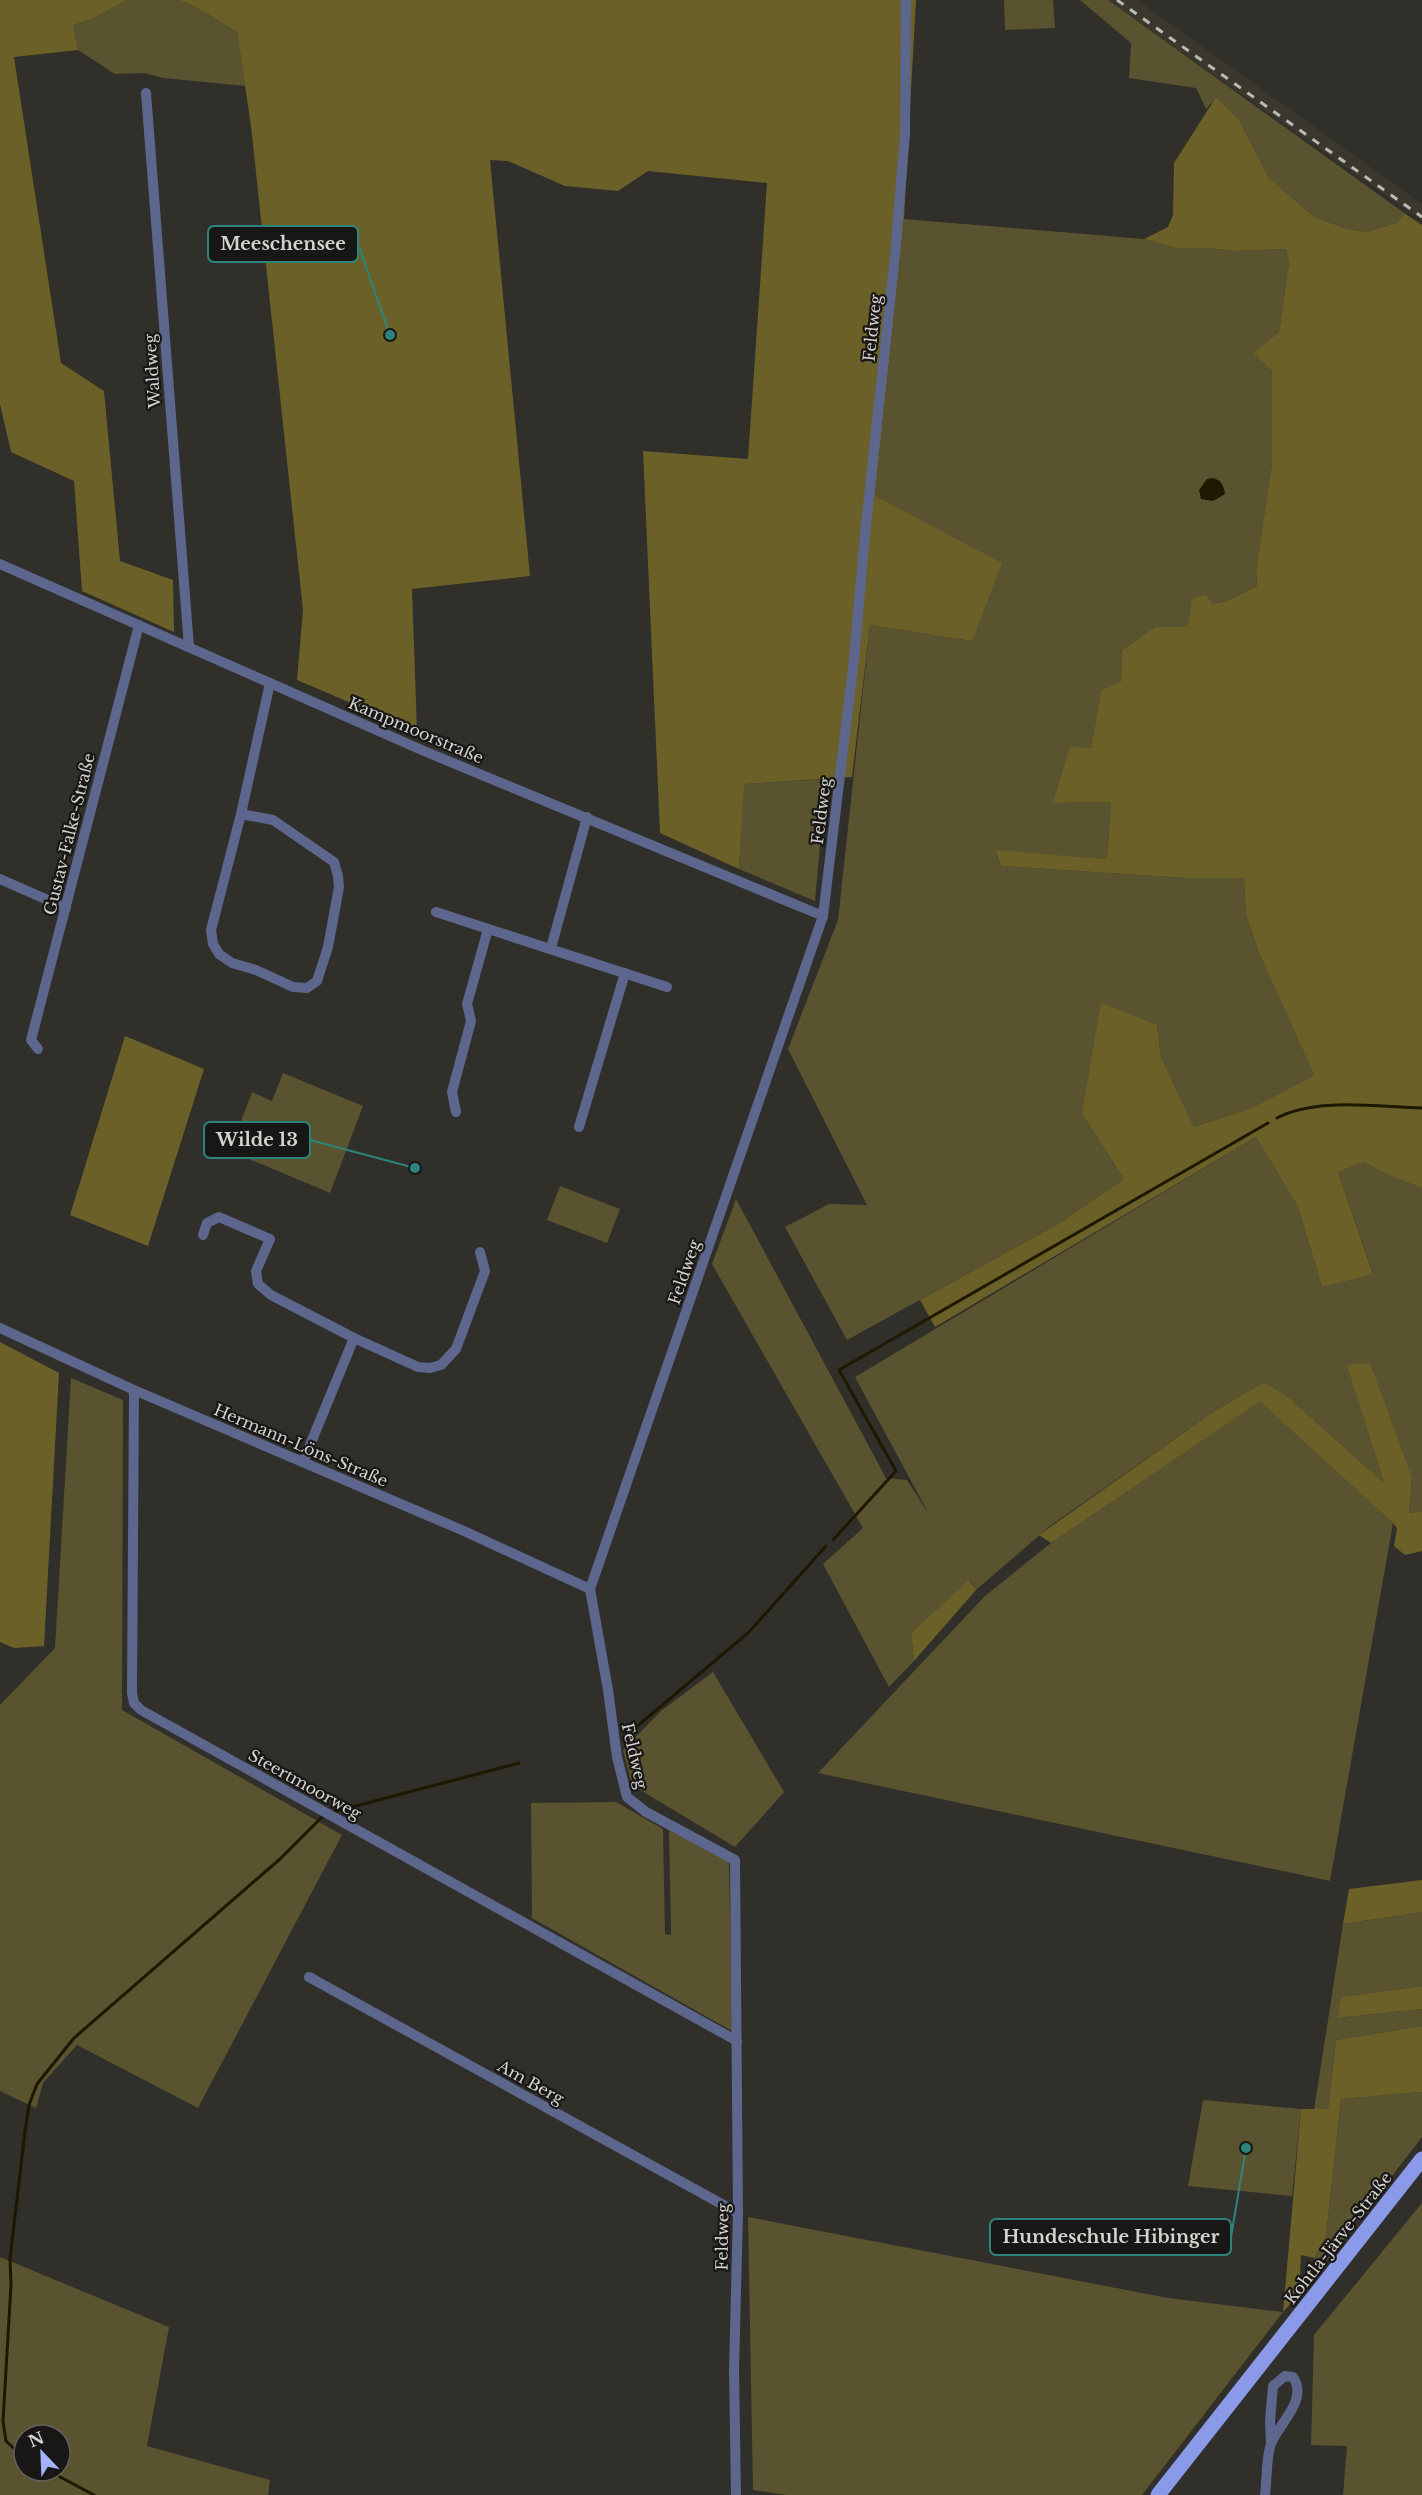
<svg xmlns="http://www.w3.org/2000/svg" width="1422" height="2495" font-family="'Libre Baskerville',serif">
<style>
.built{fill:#3a382c}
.green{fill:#5a532f;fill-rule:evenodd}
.forest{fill:#6b6128}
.water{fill:#1d1800}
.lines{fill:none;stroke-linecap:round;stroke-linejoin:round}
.stream{stroke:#1d1800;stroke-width:3}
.minor{stroke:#5d668c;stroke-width:10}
.primary{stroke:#8a9ae9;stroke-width:15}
.rail{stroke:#bbbbb6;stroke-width:3;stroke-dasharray:8 8;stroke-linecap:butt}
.labels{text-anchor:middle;stroke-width:4.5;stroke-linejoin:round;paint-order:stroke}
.street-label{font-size:16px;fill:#d3d3cf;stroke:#181715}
.leader{fill:none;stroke:#2c847d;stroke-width:2}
.callout-dot{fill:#2c847d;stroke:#181715;stroke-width:2}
.callout{fill:#181715;stroke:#2c847d;stroke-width:2}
.callout-label{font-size:18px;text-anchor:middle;font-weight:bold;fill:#d3d3cf}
</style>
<rect width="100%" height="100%" fill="#302f2a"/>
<path class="built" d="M1108 0H1137L1210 52 1422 204V221Z"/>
<g class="green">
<path d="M127 0H175L189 3 237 32 245 86 163 78 144 73 115 74 78 50 73 25 90 20Z"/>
<path d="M1004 0H1053L1055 28 1005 30Z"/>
<path d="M1080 0H1108L1407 215H1403L1397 223 1366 232 1348 229 1314 217 1269 178 1239 120 1216 98 1206 109 1196 88 1129 78 1131 43Z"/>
<path d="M904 219 1144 239 1176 248H1208L1235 251 1286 249 1289 262 1279 332 1255 353 1272 371V463L1256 570 1257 586 1227 601 1213 604 1205 595 1188 627H1155L1122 650 1121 683 1101 690 1091 749 1053 803 1111 802 1107 859 995 851 1001 866 1187 878 1244 877 1246 915 1259 953 1314 1075 1252 1108 1194 1127 1161 1057 1157 1025 1082 1114 1124 1179 1058 1224 847 1340 785 1227 829 1204 867 1205 788 1049 838 920 870 625 972 641 875 496Z"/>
<path d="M826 779 815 901 739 869 743 784Z"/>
<path d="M283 1073 363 1106 330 1193 230 1151 252 1092 272 1101Z"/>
<path d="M1256 1137 1298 1207 1322 1287 1373 1273 1338 1172 1364 1162 1388 1175 1422 1188V1511L1409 1513 1412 1478 1348 1366 1386 1485 1287 1396 1264 1382 1210 1414 1050 1526 976 1590 970 1580 911 1633 914 1661 889 1687 823 1564 863 1528 712 1264 736 1199 886 1478 907 1480 930 1516 855 1377Z"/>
<path d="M560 1186 620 1209 607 1243 547 1220Z"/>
<path d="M71 1378 123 1400 122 1710 342 1835 198 2108 77 2045 43 2083 36 2108 0 2091V1705L55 1648Z"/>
<path d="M1260 1400 1393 1523 1330 1881 818 1773 985 1596 1051 1543Z"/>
<path d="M713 1672 784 1792 735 1847 632 1785 623 1750 661 1711Z"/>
<path d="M616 1802 663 1829 665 1934 671 1935 669 1830 729 1862 732 2031 532 1918 531 1803Z"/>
<path d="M1422 1912V1986L1341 1997 1339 2018 1422 2009V2026L1336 2040 1328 2109 1314 2110 1343 1924Z"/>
<path d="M1422 2092V2137L1318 2272 1314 2258 1326 2236 1341 2099Z"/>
<path d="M1203 2100 1301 2109 1292 2196 1188 2186Z"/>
<path d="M1422 2203V2495H1343L1347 2446 1311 2445 1314 2335Z"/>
<path d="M748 2217 1168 2298 1283 2312 1142 2495H787L753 2490Z"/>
<path d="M0 2257 169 2327 147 2446 270 2480 268 2495H0ZM24 2435H60V2471H24Z"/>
</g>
<g class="forest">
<path d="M0 0H127L90 20 73 25 78 50 14 57 61 363 104 391 120 561 173 580 174 632 82 591 74 481 11 452 0 404Z"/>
<path d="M175 0H916L904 219 875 496 1002 563 972 641 870 625 852 777 744 784 739 869 660 833 643 451 748 459 767 183 648 171 618 191 565 186 508 161 490 160 530 576 412 589 417 731 297 680 303 610 251 126 237 32 189 3Z"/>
<path d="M1216 97 1239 120 1269 178 1314 217 1348 229 1366 232 1397 223 1403 215H1407L1422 225V1188L1388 1175 1364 1162 1338 1172 1373 1274 1322 1287 1298 1207 1256 1137 935 1327 920 1300 1058 1224 1124 1179 1082 1114 1101 1003 1157 1025 1161 1057 1194 1127 1252 1108 1314 1075 1259 953 1246 915 1244 878H1187L1001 866 995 850 1107 859 1111 802 1053 803 1070 747 1091 748 1101 690 1121 682 1122 650 1155 627H1188L1192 599 1206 595 1213 604 1227 601 1257 586 1256 570 1272 463V371L1254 353 1279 332 1289 262 1286 249 1235 251 1208 248H1176L1144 239 1168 227 1173 215 1174 163Z"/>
<path d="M125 1036 204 1069 148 1246 70 1215Z"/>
<path d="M0 1342 59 1373 44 1646 14 1648 0 1642Z"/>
<path d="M1370 1363 1412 1478 1409 1513 1422 1511V1551L1405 1555 1394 1546 1397 1528 1393 1523 1260 1401 1051 1543 1039 1535 1210 1414 1264 1382 1287 1396 1385 1484 1347 1365Z"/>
<path d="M969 1580 976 1590 914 1661 911 1633Z"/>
<path d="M1422 1880V1912L1343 1924 1349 1889Z"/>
<path d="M1422 1986V2009L1338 2018 1341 1997Z"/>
<path d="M1422 2026V2092L1341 2099 1326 2236 1314 2258 1301 2255 1299 2294 1283 2312 1301 2109H1328L1336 2040Z"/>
</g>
<path class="water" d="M1213 478C1221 480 1224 486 1225 494L1213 501 1201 499 1199 490 1207 479Z"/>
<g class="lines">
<g class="stream">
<path d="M1277 1118C1317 1097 1377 1107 1422 1108"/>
<path d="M833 1540 896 1471 839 1370 1268 1123"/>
<path d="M623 1738 748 1633 826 1546"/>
<path d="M333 1812 519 1763"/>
<path d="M24 2458 6 2441 3 2421 11 2285 10 2259 25 2131 29 2105 37 2084 74 2038 280 1859 322 1817"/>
<path d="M49 2471 94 2495"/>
</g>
<g class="minor">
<path d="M146 93 189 647"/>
<path d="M0 564 424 751 823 916"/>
<path d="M241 814 273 820 334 862 338 876 339 887 328 947 317 981 307 988 293 987 256 970 232 963 219 954 213 944 211 930 241 814 270 683"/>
<path d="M0 879 66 908"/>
<path d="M436 912 667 987"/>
<path d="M551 948 587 817"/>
<path d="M38 1049 31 1040 139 625"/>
<path d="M456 1112 452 1092 471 1021 467 1004 488 929"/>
<path d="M579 1127 625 973"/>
<path d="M203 1235 207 1223 219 1217 270 1239 256 1271 258 1284 271 1295 354 1338 418 1367 430 1368 441 1365 456 1349 485 1271 480 1252"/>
<path d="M0 1328 134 1390 464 1531 590 1589"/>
<path d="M134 1390 132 1693 134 1703 141 1710 737 2041"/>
<path d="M303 1462 354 1338"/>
<path d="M309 1977 738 2213"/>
<path d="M736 2495 734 2370 738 2213 735 1860 646 1812 627 1797 617 1757 608 1690 590 1589 823 916 854 660 865 534 895 255 905 134 906 0"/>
<path d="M1265 2495C1267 2480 1266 2458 1271 2444 1278 2424 1309 2400 1293 2377L1285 2376 1273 2386 1270 2421 1271 2444"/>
</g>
<path class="primary" d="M1158 2495 1422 2159"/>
<path class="rail" d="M1117 0 1422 217"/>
</g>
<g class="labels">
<g class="street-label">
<text transform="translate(872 328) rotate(-84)" y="6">Feldweg</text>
<text transform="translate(152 371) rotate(-94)" y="6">Waldweg</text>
<text transform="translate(416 730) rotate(23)" y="6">Kampmoorstraße</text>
<text transform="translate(821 811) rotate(-83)" y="6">Feldweg</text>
<text transform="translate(69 834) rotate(-76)" y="6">Gustav-Falke-Straße</text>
<text transform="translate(684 1272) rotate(-71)" y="6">Feldweg</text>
<text transform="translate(301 1445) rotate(23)" y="6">Hermann-Löns-Straße</text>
<text transform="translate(635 1756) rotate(77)" y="6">Feldweg</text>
<text transform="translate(305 1784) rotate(29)" y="6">Steertmoorweg</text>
<text transform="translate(531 2082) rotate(29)" y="6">Am Berg</text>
<text transform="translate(722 2237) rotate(-89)" y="6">Feldweg</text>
<text transform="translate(1338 2238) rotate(-52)" y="6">Kohtla-Järve-Straße</text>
</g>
</g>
<path class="leader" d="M390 335L358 244M415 1168L310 1140M1246 2148L1231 2237"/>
<g class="callout-dot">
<circle cx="390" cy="335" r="6"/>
<circle cx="415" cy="1168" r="6"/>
<circle cx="1246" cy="2148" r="6"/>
</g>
<g class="callout">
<rect x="208" y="226" width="150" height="36" rx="6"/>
<rect x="204" y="1122" width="106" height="36" rx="6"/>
<rect x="990" y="2219" width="241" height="36" rx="6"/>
</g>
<g class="callout-label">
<text x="283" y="250">Meeschensee</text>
<text x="257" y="1146">Wilde 13</text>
<text x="1111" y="2243">Hundeschule Hibinger</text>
</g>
<g transform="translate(42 2453) rotate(337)"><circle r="28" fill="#181715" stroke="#63625f" stroke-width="1.5"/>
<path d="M0-4.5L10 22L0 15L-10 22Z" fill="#a2b2fd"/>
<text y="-9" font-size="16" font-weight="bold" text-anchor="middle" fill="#d3d3cf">N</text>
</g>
</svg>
